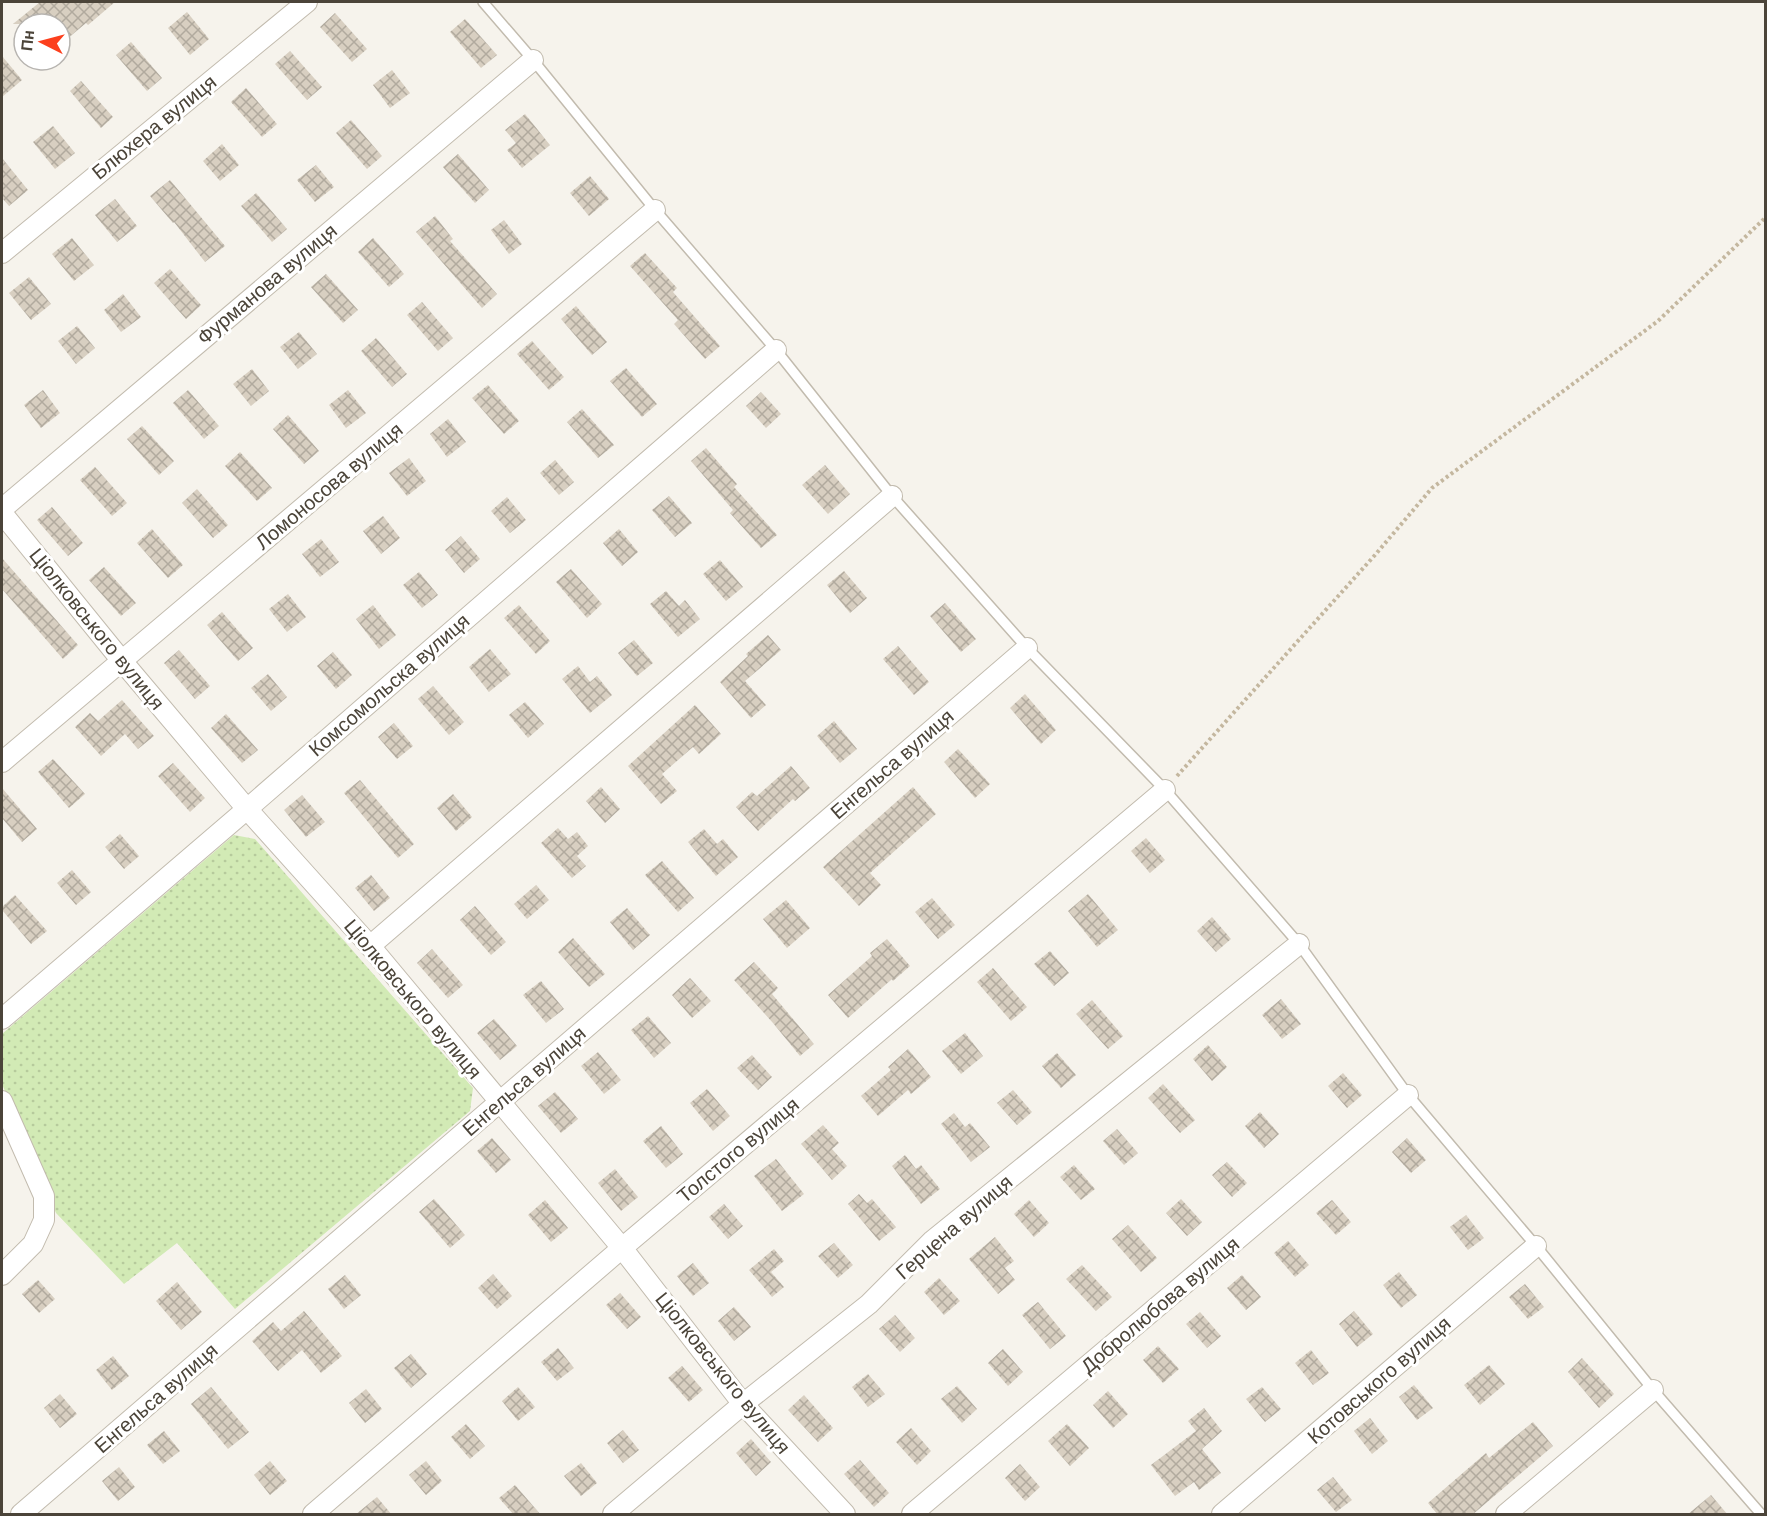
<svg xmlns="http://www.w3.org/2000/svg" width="1767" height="1516" font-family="Arial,sans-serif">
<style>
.grass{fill:url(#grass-dots)}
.building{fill:url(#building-cross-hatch)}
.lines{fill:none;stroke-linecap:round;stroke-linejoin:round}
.service-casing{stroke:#c2bbae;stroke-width:12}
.minor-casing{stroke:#c2bbae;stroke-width:22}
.path{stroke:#c4b79f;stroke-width:4;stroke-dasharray:3 3;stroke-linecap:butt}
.service{stroke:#fff;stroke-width:9}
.minor{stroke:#fff;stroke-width:20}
.labels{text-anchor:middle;stroke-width:6;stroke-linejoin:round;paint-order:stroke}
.street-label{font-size:20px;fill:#4b4439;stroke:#fff}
</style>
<defs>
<pattern id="grass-dots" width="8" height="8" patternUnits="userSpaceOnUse" patternTransform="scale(1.5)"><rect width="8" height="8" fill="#d2eab5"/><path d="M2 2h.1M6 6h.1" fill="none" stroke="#b6ca9c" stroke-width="1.8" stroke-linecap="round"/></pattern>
<pattern id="building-cross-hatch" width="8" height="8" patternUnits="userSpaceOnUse" patternTransform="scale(1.5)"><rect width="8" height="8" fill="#d8cfc1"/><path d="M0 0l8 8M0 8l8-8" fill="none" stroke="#b1aa9e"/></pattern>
</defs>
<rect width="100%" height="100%" fill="#f6f3ec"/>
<path class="grass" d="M234 835 255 839 473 1088 470 1111 235 1309 177 1243 124 1284 56 1213 2 1084V1034Z"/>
<g class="building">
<path d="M40 2H115L88 25 86 23 60 45V24H13Z"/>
<path d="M187 12 209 39 190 55 168 28Z"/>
<path d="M335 13 367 49 352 62 320 27Z"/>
<path d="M465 19 497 55 481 68 450 32Z"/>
<path d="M131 42 162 78 147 91 116 55Z"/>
<path d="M290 51 322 87 307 100 275 64Z"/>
<path d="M2 56 22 80 2 97Z"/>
<path d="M392 70 410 93 390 108 373 85Z"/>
<path d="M81 81 113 117 101 128 70 91Z"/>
<path d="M246 88 277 124 262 137 231 102Z"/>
<path d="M525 114 550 145 522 168 507 150 516 143 505 130Z"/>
<path d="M351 120 382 156 367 169 336 133Z"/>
<path d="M53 126 75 153 55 169 33 142Z"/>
<path d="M222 144 239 165 220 181 203 161Z"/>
<path d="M458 154 489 190 475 203 443 167Z"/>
<path d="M2 158 28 190 9 206 2 198Z"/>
<path d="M316 165 334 187 315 202 297 180Z"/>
<path d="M590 176 609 199 589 216 570 193Z"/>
<path d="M170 180 225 246 205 262 174 222 173 223 150 196Z"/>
<path d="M256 193 287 229 272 242 241 206Z"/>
<path d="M115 199 137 226 117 242 95 215Z"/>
<path d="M435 216 453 239 450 241 497 294 482 308 416 232Z"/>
<path d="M504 220 522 244 509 254 491 230Z"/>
<path d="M72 238 94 265 74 281 52 254Z"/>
<path d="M373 238 404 274 389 287 358 252Z"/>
<path d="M645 253 677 288 673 292 720 346 705 359 674 324 678 320 630 266Z"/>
<path d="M170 269 201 305 186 319 154 283Z"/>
<path d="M326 274 358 310 343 323 311 287Z"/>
<path d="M29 277 51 304 31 320 9 293Z"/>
<path d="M123 294 141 317 121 332 104 310Z"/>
<path d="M422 302 453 338 438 351 407 315Z"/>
<path d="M576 306 607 342 592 355 561 319Z"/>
<path d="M77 326 95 348 76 364 58 341Z"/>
<path d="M299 332 317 354 298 369 280 347Z"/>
<path d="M376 338 407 374 392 387 361 351Z"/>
<path d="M532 341 564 377 549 390 517 354Z"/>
<path d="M626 368 657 404 642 417 610 381Z"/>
<path d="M252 369 269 391 251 406 233 384Z"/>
<path d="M488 385 519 421 504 434 472 398Z"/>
<path d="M43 390 60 413 41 428 24 405Z"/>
<path d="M188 390 219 426 204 439 173 403Z"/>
<path d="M348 390 366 413 346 428 329 405Z"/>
<path d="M761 392 781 414 766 428 746 406Z"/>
<path d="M582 409 614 445 598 458 567 422Z"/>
<path d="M288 415 319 451 304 464 273 429Z"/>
<path d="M448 419 466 442 447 457 430 434Z"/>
<path d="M142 426 174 461 159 475 127 439Z"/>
<path d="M706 448 737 484 734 487 777 535 761 548 730 513 733 510 691 461Z"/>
<path d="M240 452 272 488 257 501 225 466Z"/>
<path d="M409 458 426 481 407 496 389 473Z"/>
<path d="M555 460 574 482 559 495 540 473Z"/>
<path d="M825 465 850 494 828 514 802 485Z"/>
<path d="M95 467 127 503 112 516 80 480Z"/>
<path d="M197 489 228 525 213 538 182 503Z"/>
<path d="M669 496 692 523 675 537 652 510Z"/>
<path d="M507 497 526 520 510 533 491 511Z"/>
<path d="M52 507 83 543 68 556 37 520Z"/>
<path d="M383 516 400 538 381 554 363 531Z"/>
<path d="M152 529 183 565 168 578 137 543Z"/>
<path d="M619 529 638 552 622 566 603 543Z"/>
<path d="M461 536 480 559 464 573 445 550Z"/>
<path d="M321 539 339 562 320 577 302 554Z"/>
<path d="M2 558 78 645 63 659 2 589Z"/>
<path d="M720 560 743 587 726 601 703 574Z"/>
<path d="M104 567 136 603 121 616 89 580Z"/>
<path d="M571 569 602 604 587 618 556 582Z"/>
<path d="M844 571 867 598 850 613 827 585Z"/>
<path d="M419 572 438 595 422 608 403 585Z"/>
<path d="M666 591 679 606 685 600 700 619 678 637 650 604Z"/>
<path d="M288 594 306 617 287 632 269 609Z"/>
<path d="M945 603 976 639 961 652 930 616Z"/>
<path d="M373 605 396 635 379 649 356 619Z"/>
<path d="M519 605 550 641 536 654 504 618Z"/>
<path d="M222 612 253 648 238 661 207 625Z"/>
<path d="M768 635 781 650 745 681 766 705 751 718 720 682 748 656 746 654Z"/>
<path d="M634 640 653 663 637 676 618 653Z"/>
<path d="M898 646 929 682 914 695 883 659Z"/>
<path d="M490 649 511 674 489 692 469 667Z"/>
<path d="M179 650 210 686 195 699 164 663Z"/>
<path d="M333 652 352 675 336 689 317 666Z"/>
<path d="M578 666 590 682 597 676 612 695 590 713 562 679Z"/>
<path d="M268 674 287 697 271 711 251 688Z"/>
<path d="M433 686 464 722 449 735 418 699Z"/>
<path d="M1025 694 1056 730 1041 744 1010 708Z"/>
<path d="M122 700 154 736 138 749 125 734 101 756 75 727 90 713 98 721Z"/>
<path d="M525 702 544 724 528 738 509 715Z"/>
<path d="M695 705 721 734 699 754 693 747 662 774 677 791 661 804 628 766Z"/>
<path d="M226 714 258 750 242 763 211 728Z"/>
<path d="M834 721 857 749 840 763 817 736Z"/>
<path d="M394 723 413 746 397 759 378 737Z"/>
<path d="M958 749 990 784 975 798 944 762Z"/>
<path d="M53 759 85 794 69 808 38 772Z"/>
<path d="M173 763 205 798 190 812 158 776Z"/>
<path d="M791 766 810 788 795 801 793 799 758 831 736 807 752 792 757 796Z"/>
<path d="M360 780 414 844 398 858 344 793Z"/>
<path d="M601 787 620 809 605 823 586 801Z"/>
<path d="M913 787 936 814 870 873 881 885 859 906 823 867Z"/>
<path d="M2 788 37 829 22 842 2 818Z"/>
<path d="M453 794 472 817 456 831 437 808Z"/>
<path d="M302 795 325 822 306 837 284 810Z"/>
<path d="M558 828 568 839 577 832 588 846 577 856 586 866 572 878 541 843Z"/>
<path d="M704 829 717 844 723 839 738 857 716 876 688 842Z"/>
<path d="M120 834 139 856 124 869 105 847Z"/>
<path d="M1146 838 1165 860 1150 873 1131 851Z"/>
<path d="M662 861 694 898 678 912 645 875Z"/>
<path d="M72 870 91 892 76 905 57 883Z"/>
<path d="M371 875 390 898 374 911 355 888Z"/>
<path d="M536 885 549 900 527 919 514 904Z"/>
<path d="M1088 894 1118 930 1097 947 1068 911Z"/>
<path d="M15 895 47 931 31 944 2 910V907Z"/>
<path d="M932 898 955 925 938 939 915 912Z"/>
<path d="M786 900 810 928 787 948 763 919Z"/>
<path d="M475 906 506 942 491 955 460 920Z"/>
<path d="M627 908 650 935 633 950 610 922Z"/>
<path d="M1212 917 1231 939 1216 952 1197 931Z"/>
<path d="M573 938 605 974 589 987 558 952Z"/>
<path d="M887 939 910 966 893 981 892 979 848 1018 828 995 872 956 870 953Z"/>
<path d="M432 949 463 985 448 998 417 963Z"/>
<path d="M1050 951 1069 973 1054 986 1034 964Z"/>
<path d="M754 962 778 988 772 994 814 1044 800 1056 773 1023 734 980Z"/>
<path d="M993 968 1027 1007 1011 1021 977 982Z"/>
<path d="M690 978 711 1001 692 1018 672 995Z"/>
<path d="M541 981 564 1009 546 1023 523 995Z"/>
<path d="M1281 999 1301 1024 1282 1039 1262 1015Z"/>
<path d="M1092 1000 1123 1036 1108 1049 1076 1014Z"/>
<path d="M648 1016 671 1043 654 1058 631 1030Z"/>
<path d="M494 1019 517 1046 500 1060 477 1033Z"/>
<path d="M965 1033 983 1056 961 1074 942 1051Z"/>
<path d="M1208 1045 1227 1067 1212 1081 1193 1059Z"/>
<path d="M908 1049 931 1077 911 1094 908 1090 878 1116 861 1096 891 1070 888 1067Z"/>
<path d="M598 1052 621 1080 604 1094 581 1066Z"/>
<path d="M1057 1053 1076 1075 1061 1088 1042 1066Z"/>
<path d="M752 1055 772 1077 758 1090 737 1068Z"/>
<path d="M1343 1073 1362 1095 1347 1108 1328 1086Z"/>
<path d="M1163 1084 1195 1120 1180 1133 1148 1098Z"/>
<path d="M707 1089 730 1116 713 1131 690 1103Z"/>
<path d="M1013 1090 1032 1112 1017 1125 997 1103Z"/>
<path d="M555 1092 578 1119 561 1133 538 1106Z"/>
<path d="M1260 1112 1279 1134 1264 1148 1245 1126Z"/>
<path d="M954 1113 965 1127 970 1123 990 1147 971 1162 941 1124Z"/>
<path d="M823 1125 839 1143 832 1149 847 1166 832 1180 801 1144Z"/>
<path d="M661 1126 683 1154 666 1168 643 1141Z"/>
<path d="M1117 1129 1138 1153 1124 1165 1103 1141Z"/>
<path d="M492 1138 511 1160 496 1173 477 1151Z"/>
<path d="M1407 1138 1426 1160 1411 1173 1392 1152Z"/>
<path d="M905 1155 916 1169 921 1165 940 1189 921 1204 892 1166Z"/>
<path d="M776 1159 804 1194 782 1211 754 1176Z"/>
<path d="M1227 1162 1247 1183 1232 1197 1212 1175Z"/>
<path d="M1074 1165 1095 1189 1081 1200 1060 1177Z"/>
<path d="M615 1169 638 1197 621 1211 598 1183Z"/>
<path d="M859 1194 867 1203 872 1199 896 1227 879 1241 848 1204Z"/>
<path d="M434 1199 465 1235 450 1248 419 1212Z"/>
<path d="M1181 1199 1202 1222 1187 1236 1166 1213Z"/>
<path d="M545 1200 568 1228 551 1242 528 1215Z"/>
<path d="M1029 1200 1049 1223 1034 1237 1014 1214Z"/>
<path d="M1332 1200 1351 1222 1336 1235 1316 1213Z"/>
<path d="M724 1204 743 1226 728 1239 709 1217Z"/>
<path d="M1466 1215 1484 1238 1468 1250 1450 1227Z"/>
<path d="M1128 1225 1157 1258 1141 1272 1112 1239Z"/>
<path d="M995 1237 1014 1261 1005 1268 1015 1280 998 1294 969 1259Z"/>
<path d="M1288 1241 1309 1265 1295 1277 1274 1253Z"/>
<path d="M834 1243 853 1265 838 1278 818 1256Z"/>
<path d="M774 1249 784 1261 771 1272 784 1287 772 1297 749 1270Z"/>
<path d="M693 1263 709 1283 693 1296 677 1276Z"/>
<path d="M1082 1265 1112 1297 1096 1311 1066 1279Z"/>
<path d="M1399 1272 1417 1295 1401 1308 1383 1285Z"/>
<path d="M493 1274 512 1296 497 1309 478 1288Z"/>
<path d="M345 1275 361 1295 344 1309 328 1289Z"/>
<path d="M1242 1275 1261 1297 1246 1310 1227 1288Z"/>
<path d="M939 1278 960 1301 944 1315 924 1292Z"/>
<path d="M38 1280 55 1299 39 1313 22 1294Z"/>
<path d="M177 1282 202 1312 181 1330 156 1301Z"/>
<path d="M1525 1284 1544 1307 1528 1319 1509 1297Z"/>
<path d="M620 1293 641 1317 627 1329 606 1305Z"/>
<path d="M1038 1302 1066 1336 1050 1349 1022 1315Z"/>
<path d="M734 1307 751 1327 734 1341 718 1321Z"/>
<path d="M304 1311 342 1356 321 1373 302 1350 278 1371 252 1341 273 1322 281 1331Z"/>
<path d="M1354 1311 1373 1334 1357 1347 1339 1324Z"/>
<path d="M1200 1312 1221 1336 1207 1348 1186 1324Z"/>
<path d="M895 1315 915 1338 900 1352 879 1329Z"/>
<path d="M1158 1346 1179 1369 1163 1383 1143 1360Z"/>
<path d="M558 1348 574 1368 557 1381 541 1362Z"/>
<path d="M1003 1349 1023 1372 1008 1386 988 1363Z"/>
<path d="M1311 1350 1329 1373 1313 1385 1295 1363Z"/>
<path d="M411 1354 427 1374 411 1388 394 1368Z"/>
<path d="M113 1356 129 1376 112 1390 96 1370Z"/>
<path d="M1582 1358 1614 1394 1599 1408 1568 1372Z"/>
<path d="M1489 1365 1505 1384 1480 1405 1464 1385Z"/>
<path d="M682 1366 703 1390 689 1402 668 1378Z"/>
<path d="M868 1374 885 1394 868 1407 852 1387Z"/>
<path d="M1414 1385 1433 1408 1417 1420 1399 1397Z"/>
<path d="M957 1386 977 1409 962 1423 941 1399Z"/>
<path d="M211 1387 249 1432 228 1449 191 1404Z"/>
<path d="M518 1387 535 1407 518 1421 502 1401Z"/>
<path d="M1262 1387 1281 1409 1265 1422 1246 1399Z"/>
<path d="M366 1389 382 1409 365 1423 349 1403Z"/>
<path d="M1108 1391 1128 1414 1113 1428 1093 1405Z"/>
<path d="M60 1394 77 1414 60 1428 44 1408Z"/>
<path d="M804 1395 833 1428 818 1442 788 1410Z"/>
<path d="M1204 1408 1222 1431 1202 1449 1221 1473 1199 1490 1194 1482 1175 1496 1151 1465 1196 1431 1188 1421Z"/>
<path d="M1370 1418 1388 1441 1372 1454 1354 1431Z"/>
<path d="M1533 1422 1553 1446 1472 1515H1438L1428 1503 1486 1453 1489 1458Z"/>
<path d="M466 1424 485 1446 470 1459 451 1437Z"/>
<path d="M1067 1424 1089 1448 1070 1466 1048 1441Z"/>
<path d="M911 1428 931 1451 917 1465 896 1442Z"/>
<path d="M623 1430 639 1450 623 1463 607 1443Z"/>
<path d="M164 1431 180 1451 163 1464 147 1445Z"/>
<path d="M751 1439 771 1462 756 1476 736 1453Z"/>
<path d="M860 1460 889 1493 874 1507 844 1474Z"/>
<path d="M270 1461 287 1481 270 1495 254 1475Z"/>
<path d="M426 1461 442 1481 426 1495 409 1475Z"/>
<path d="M581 1463 597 1483 581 1496 564 1476Z"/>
<path d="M1020 1464 1040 1487 1025 1501 1005 1478Z"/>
<path d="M119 1467 135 1487 118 1501 102 1481Z"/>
<path d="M1333 1477 1352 1500 1336 1512 1317 1490Z"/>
<path d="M515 1485 541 1515H514L499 1498Z"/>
<path d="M1711 1495 1728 1515H1687Z"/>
<path d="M377 1497 392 1515H355Z"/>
</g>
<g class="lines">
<defs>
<path id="service" d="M483 2 533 60 655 210 776 350 892 496 1027 648 1165 790 1299 944 1408 1095 1536 1246 1653 1390 1761 1514"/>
<g id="minor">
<path d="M2 253 307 2"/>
<path d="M2 509 533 60"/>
<path d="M2 513 122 661 247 809 370 946 622 1248 743 1404 845 1514"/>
<path d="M2 762 655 210"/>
<path d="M370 946 892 496"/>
<path d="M2 1019 247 809 776 350"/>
<path d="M2 1101 44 1196V1220L33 1244 2 1275"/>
<path d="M21 1514 1027 648"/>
<path d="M313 1514 622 1248 1165 790"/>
<path d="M613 1514 743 1404 869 1304 932 1241 1299 944"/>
<path d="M912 1514 1408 1095"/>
<path d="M1222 1514 1536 1246"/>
<path d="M1506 1514 1653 1390"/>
</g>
</defs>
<use href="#service" class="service-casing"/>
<use href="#minor" class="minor-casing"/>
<path class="path" d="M1177 776 1375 555 1432 488 1658 321 1766 217"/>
<use href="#service" class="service"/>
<use href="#minor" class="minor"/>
</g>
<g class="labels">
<g class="street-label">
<text transform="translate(154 127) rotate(-39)" y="7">Блюхера вулиця</text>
<text transform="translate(267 284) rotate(-40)" y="7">Фурманова вулиця</text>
<text transform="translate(329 486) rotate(-40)" y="7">Ломоносова вулиця</text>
<text transform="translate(97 629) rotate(51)" y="7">Ціолковського вулиця</text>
<text transform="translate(389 685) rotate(-41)" y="7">Комсомольска вулиця</text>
<text transform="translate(892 764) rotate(-41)" y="7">Енгельса вулиця</text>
<text transform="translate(413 999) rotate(50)" y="7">Ціолковського вулиця</text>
<text transform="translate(524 1081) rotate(-41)" y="7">Енгельса вулиця</text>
<text transform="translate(738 1150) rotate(-40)" y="7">Толстого вулиця</text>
<text transform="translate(954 1227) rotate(-41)" y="7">Герцена вулиця</text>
<text transform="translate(1160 1305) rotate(-40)" y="7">Добролюбова вулиця</text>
<text transform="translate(723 1373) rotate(51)" y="7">Ціолковського вулиця</text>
<text transform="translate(1379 1380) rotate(-41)" y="7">Котовського вулиця</text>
<text transform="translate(156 1398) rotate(-41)" y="7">Енгельса вулиця</text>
</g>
</g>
<rect width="1767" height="1516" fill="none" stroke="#4b4439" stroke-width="6"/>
<g transform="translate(42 42) rotate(276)"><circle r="28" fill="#ffffff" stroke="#b7b4b0" stroke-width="1.5"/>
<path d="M0-4.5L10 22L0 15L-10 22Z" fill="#fc3f1d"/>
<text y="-9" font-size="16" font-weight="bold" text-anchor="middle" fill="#4b4439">Пн</text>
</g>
</svg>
